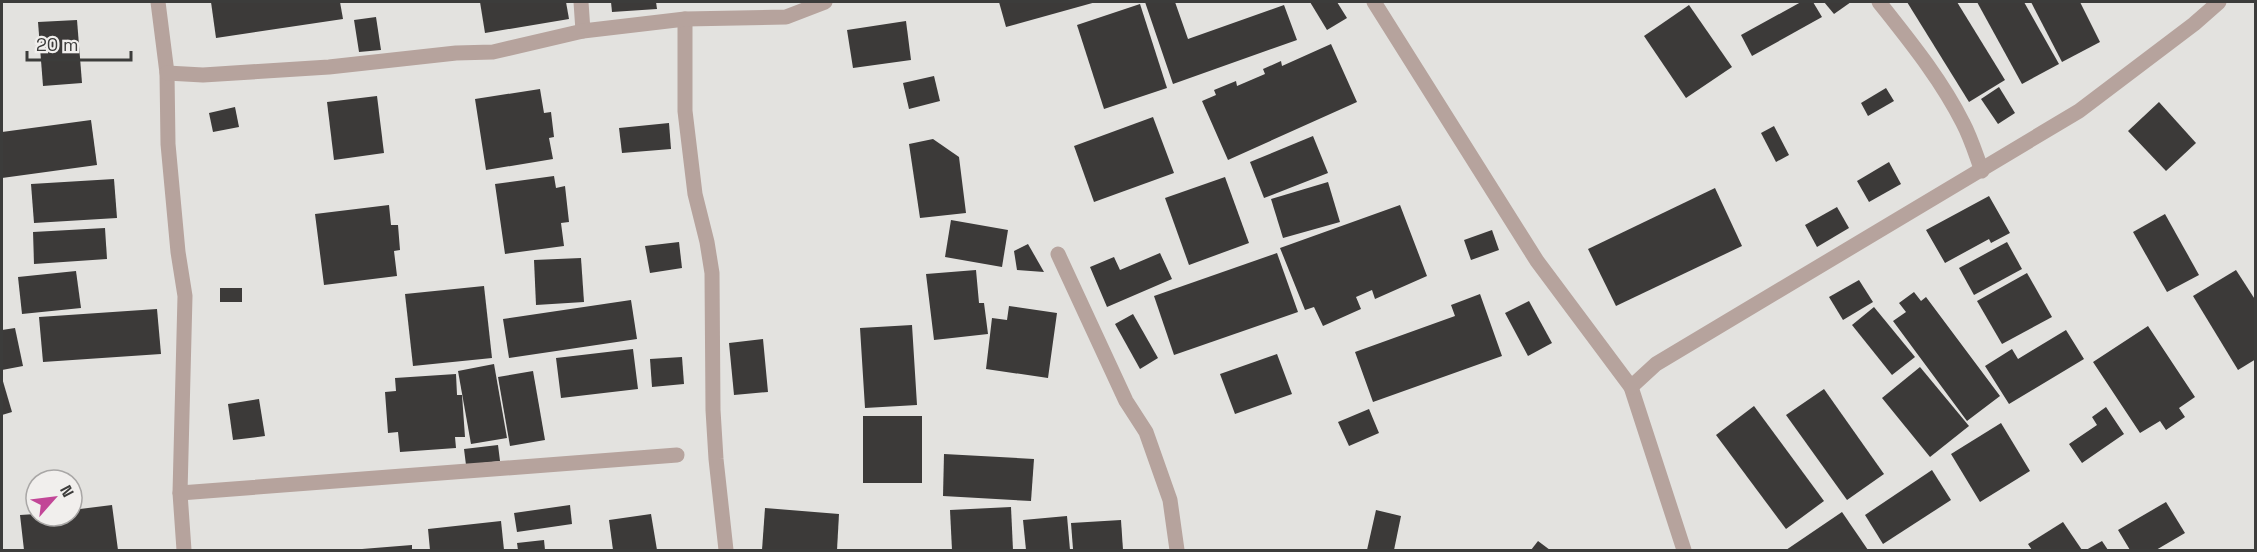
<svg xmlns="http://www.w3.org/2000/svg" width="2257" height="552" font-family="'Space Grotesk',sans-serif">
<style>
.building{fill:#3c3a39}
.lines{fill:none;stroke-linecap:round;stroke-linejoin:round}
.street{stroke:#b6a39d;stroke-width:15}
</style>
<rect width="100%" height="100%" fill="#e3e2df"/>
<g class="building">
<path d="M211 2H340L343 19 216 38Z"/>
<path d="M480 2H566L569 19 485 33Z"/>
<path d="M611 2H656L657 9 612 12Z"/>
<path d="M999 2H1096L1006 27Z"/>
<path d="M1145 2H1175L1188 39 1284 5 1297 40 1173 84Z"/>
<path d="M1310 2H1337L1347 18 1327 30Z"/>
<path d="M1801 2H1813L1822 17 1752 56 1741 35Z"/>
<path d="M1824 2H1851L1834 14Z"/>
<path d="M1907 2H1957L2005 80 1969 102Z"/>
<path d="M1977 2H2024L2059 64 2022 84Z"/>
<path d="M2031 2H2080L2100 42 2062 62Z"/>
<path d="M1140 4 1167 88 1104 109 1077 25Z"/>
<path d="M1689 5 1732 67 1686 98 1644 36Z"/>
<path d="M376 17 381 50 359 52 354 20Z"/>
<path d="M77 20 82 83 43 86 38 22Z"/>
<path d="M906 21 911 60 853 68 847 30Z"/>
<path d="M1331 44 1357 102 1228 160 1202 101 1216 95 1214 90 1236 81 1237 86 1265 74 1263 69 1281 61 1282 66Z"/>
<path d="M934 76 940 101 909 109 903 83Z"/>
<path d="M1999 87 2015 113 1998 124 1981 99Z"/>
<path d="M1886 88 1894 101 1868 116 1861 103Z"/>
<path d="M540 89 544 113 551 112 554 137 549 138 553 159 486 170 475 99Z"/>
<path d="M377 96 384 153 334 160 327 102Z"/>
<path d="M2159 102 2196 143 2166 171 2128 131Z"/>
<path d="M235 107 239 127 213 132 209 113Z"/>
<path d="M1153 117 1174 173 1094 202 1074 146Z"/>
<path d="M91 120 97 165 2 178V132Z"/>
<path d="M669 123 671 149 622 153 619 128Z"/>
<path d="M1774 126 1789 155 1776 162 1761 133Z"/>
<path d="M1313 136 1328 173 1264 198 1250 162Z"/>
<path d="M933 139 959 157 966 213 920 218 909 144Z"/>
<path d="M1889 162 1901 184 1869 202 1857 181Z"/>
<path d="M554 176 556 188 565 186 569 222 561 223 564 246 505 254 495 184Z"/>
<path d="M1225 177 1249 243 1189 265 1165 198Z"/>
<path d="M114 179 117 218 34 223 31 184Z"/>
<path d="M1328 182 1340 222 1283 238 1271 199Z"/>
<path d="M1715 188 1742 246 1616 306 1588 249Z"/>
<path d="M1989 196 2010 233 1991 243 1989 239 1945 263 1926 230Z"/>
<path d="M389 205 391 225H398L400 250 394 251 397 276 324 285 315 214Z"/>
<path d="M1400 205 1427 276 1375 299 1372 290 1356 297 1361 309 1323 326 1314 307 1305 310 1280 248Z"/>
<path d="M1837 207 1849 228 1817 247 1805 225Z"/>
<path d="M2165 214 2199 275 2167 292 2133 232Z"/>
<path d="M951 220 1008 230 1002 267 945 257Z"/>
<path d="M105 228 107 259 34 264 33 232Z"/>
<path d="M1492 230 1499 250 1471 260 1464 240Z"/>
<path d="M679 242 682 268 650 273 645 246Z"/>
<path d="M2007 242 2022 269 1974 295 1959 268Z"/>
<path d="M1028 244 1044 272 1017 270 1014 251Z"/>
<path d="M1160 253 1172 279 1107 307 1090 267 1114 257 1120 270Z"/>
<path d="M1277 253 1298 312 1174 355 1154 296Z"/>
<path d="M581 258 584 302 536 305 534 260Z"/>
<path d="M976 270 979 303H984L988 334 934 340 926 274Z"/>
<path d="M2236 270 2256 301V359L2238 370 2193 296Z"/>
<path d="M76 271 81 308 22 314 18 277Z"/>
<path d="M2027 273 2052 317 2002 344 1977 301Z"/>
<path d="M1859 280 1873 302 1843 320 1829 297Z"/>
<path d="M484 286 492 358 413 366 405 294Z"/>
<rect x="220" y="288" width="22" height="14"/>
<path d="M1914 292 1921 301 1926 297 2000 396 1967 421 1893 321 1906 312 1899 303Z"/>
<path d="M1480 294 1502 356 1373 402 1355 352 1455 316 1451 305Z"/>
<path d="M631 300 637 339 509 358 503 319Z"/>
<path d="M1529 301 1552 343 1528 356 1505 313Z"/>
<path d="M1009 306 1057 313 1048 378 986 369 992 318 1007 320Z"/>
<path d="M1874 307 1915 357 1892 375 1852 325Z"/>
<path d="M157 309 161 354 43 362 39 317Z"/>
<path d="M1133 314 1158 358 1140 369 1115 324Z"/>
<path d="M912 325 917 405 865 408 860 328Z"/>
<path d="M2148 326 2195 397 2179 408 2185 417 2166 430 2160 421 2140 433 2093 362Z"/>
<path d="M15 328 23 366 2 370V330Z"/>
<path d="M2066 330 2084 359 2009 404 1985 366 2012 349 2018 359Z"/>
<path d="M763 339 768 392 734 395 729 343Z"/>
<path d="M633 349 638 389 561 398 556 358Z"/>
<path d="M1277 354 1292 394 1235 414 1220 374Z"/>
<path d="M682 357 684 384 652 387 650 359Z"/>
<path d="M494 364 507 438 471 444 458 371Z"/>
<path d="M1920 367 1969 426 1930 457 1882 398Z"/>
<path d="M533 371 545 440 510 446 498 377Z"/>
<path d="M456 374 457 395H462L465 437H455L456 448 400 452 398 432 388 433 385 392 396 391 395 378Z"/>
<path d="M2 378 12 412 2 415Z"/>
<path d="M1824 389 1884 474 1847 500 1786 415Z"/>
<path d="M259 399 265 436 233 440 228 404Z"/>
<path d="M1754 406 1824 501 1786 529 1716 435Z"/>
<path d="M2106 407 2124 434 2082 463 2069 444 2097 425 2092 417Z"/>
<path d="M1369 409 1379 433 1349 446 1338 422Z"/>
<rect x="863" y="416" width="59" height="67"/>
<path d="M2001 423 2030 471 1980 502 1951 454Z"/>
<path d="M498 445 500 461 466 465 464 449Z"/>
<path d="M944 454 1034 459 1031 501 943 496Z"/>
<path d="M1932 470 1951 500 1883 544 1865 515Z"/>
<path d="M2166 502 2185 533 2156 550H2130L2118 530Z"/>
<path d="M112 505 118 550H24L20 515 36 514V516H72V510Z"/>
<path d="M570 505 572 524 517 532 514 513Z"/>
<path d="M1011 507 1013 550H952L950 510Z"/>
<path d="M765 508 839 514 837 550H762Z"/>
<path d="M1376 510 1401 516 1394 550H1367Z"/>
<path d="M1842 512 1868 550H1786Z"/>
<path d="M651 514 657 550H613L609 520Z"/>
<path d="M1067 516 1070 550H1026L1023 520Z"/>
<path d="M1121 520 1123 550 1073 549 1071 523Z"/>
<path d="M501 521 504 550H430L428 529Z"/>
<path d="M2063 522 2082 550H2032L2028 544Z"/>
<path d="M544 540 545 550H518L517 543Z"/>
<path d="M1538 541 1550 550H1531Z"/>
<path d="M2102 541 2108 550H2086Z"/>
<path d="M412 545V550H363L362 549Z"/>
</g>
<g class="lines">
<g class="street">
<path d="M158 2 167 73 168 144 178 252 185 296 180 493 184 550"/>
<path d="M581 2 583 31"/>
<path d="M1374 2 1537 261 1631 387 1684 550"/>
<path d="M1879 2C1909 40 1941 79 1963 123 1971 138 1976 155 1982 171"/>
<path d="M685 19V111L695 194 707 242 712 273 713 410 716 459 726 550"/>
<path d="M167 73 203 75 329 67 456 53 493 52 583 31 685 19 786 17 825 2"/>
<path d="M1058 254 1126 401 1146 432 1170 500 1177 550"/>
<path d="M1631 387 1656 364 2079 111 2194 24 2219 2"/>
<path d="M180 493 677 455"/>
</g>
</g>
<rect width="2257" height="552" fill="none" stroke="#3c3c3b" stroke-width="6"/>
<g transform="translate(54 498) rotate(62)"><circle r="28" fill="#f1efed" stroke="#a9a7a6" stroke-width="1.5"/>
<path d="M0-4.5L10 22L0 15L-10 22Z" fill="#c24697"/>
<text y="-9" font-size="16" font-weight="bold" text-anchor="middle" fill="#3c3c3b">N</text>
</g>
<path d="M27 51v9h104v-9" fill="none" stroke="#3c3c3b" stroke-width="3"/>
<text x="36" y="51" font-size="18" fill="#3c3c3b" stroke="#f1efed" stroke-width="4.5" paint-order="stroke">20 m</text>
</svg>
